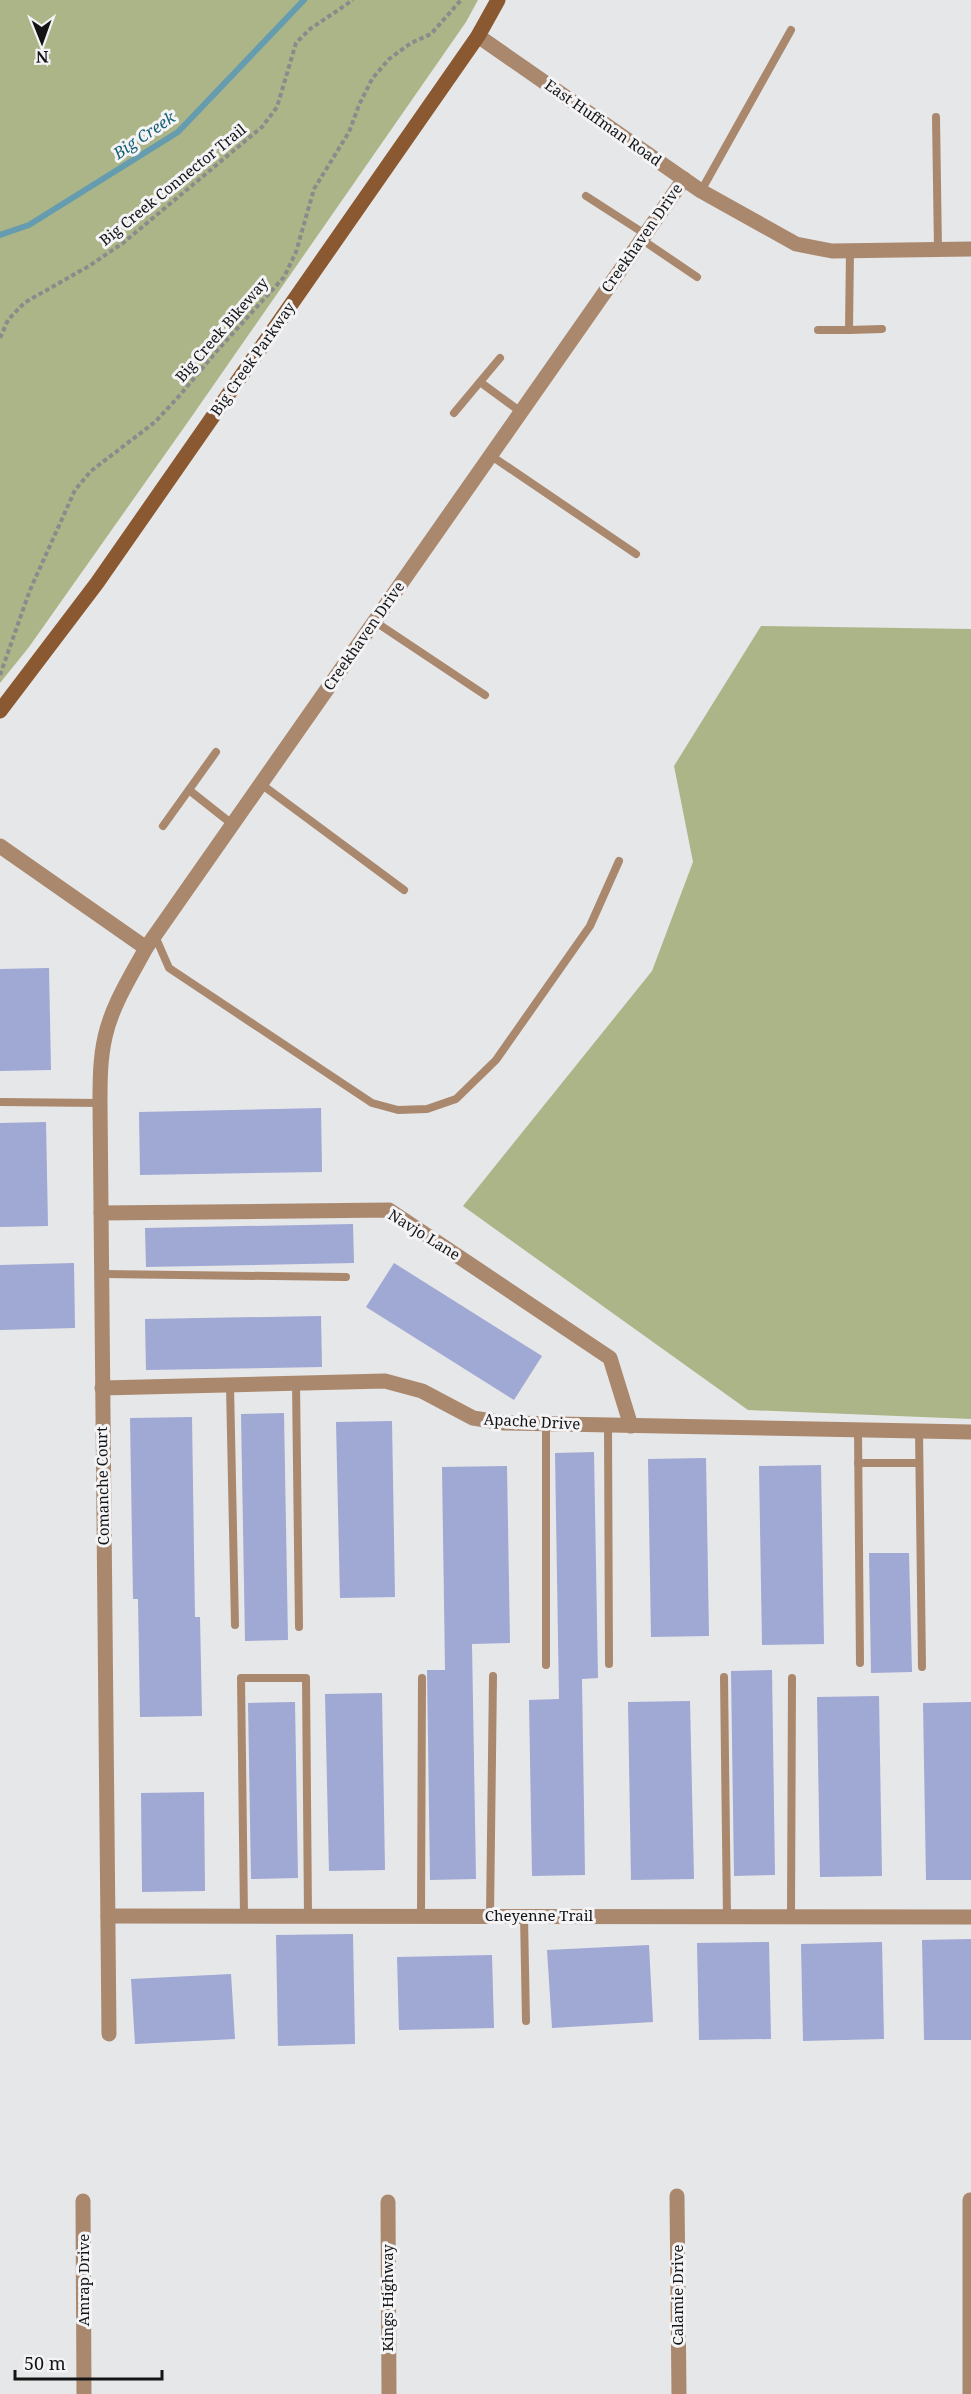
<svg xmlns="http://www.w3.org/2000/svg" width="971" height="2394" font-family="'Noto Serif',serif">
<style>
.forest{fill:#acb587}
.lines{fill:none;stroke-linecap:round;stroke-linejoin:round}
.stream{stroke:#659caf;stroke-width:6}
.building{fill:#a0a8d4}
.path{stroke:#8a8b8c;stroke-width:4;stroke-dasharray:4.5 3;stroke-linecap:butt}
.lane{stroke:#aa886e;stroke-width:8}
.street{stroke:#aa886e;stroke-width:15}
.secondary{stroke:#8a5931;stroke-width:15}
.labels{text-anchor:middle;stroke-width:6;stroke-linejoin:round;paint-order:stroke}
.street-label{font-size:15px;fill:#141415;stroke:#f4f4f6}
.water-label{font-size:16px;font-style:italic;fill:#165f74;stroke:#f4f4f6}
</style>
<rect width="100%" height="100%" fill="#e6e7e8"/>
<g class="forest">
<path d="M0 0H478L466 22 190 419 29 647 0 683Z"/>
<path d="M761 626 971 629V1419L748 1410 463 1206 652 971 693 862 674 766Z"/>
</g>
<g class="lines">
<path class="stream" d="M0 235 29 225 178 132 304 0"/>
</g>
<g class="building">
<path d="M49 968 51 1070 0 1071V969Z"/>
<path d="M321 1108 322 1172 140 1175 139 1112Z"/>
<path d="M46 1122 48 1226 0 1227V1123Z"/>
<path d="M353 1224 354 1263 146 1267 145 1228Z"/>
<path d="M74 1263 75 1328 0 1330V1265Z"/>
<path d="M394 1263 542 1356 514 1400 366 1307Z"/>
<path d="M321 1316 322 1367 146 1370 145 1319Z"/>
<path d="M284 1413 288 1640 245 1641 241 1414Z"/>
<path d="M192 1417 195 1617H200L202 1716 140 1717 138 1599H133L130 1418Z"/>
<path d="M392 1421 395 1597 340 1598 336 1422Z"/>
<path d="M594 1452 598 1678 582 1679 585 1875 532 1876 529 1700 559 1699 555 1453Z"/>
<path d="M706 1458 709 1636 651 1637 648 1459Z"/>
<path d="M821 1465 824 1644 762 1645 759 1466Z"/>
<path d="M507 1466 510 1643 472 1644 476 1879 430 1880 427 1670H445L442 1467Z"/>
<path d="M869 1553H909L912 1672 871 1673Z"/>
<path d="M772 1670 775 1875 734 1876 731 1671Z"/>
<path d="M382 1693 385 1870 329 1871 325 1694Z"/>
<path d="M879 1696 882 1876 820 1877 817 1697Z"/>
<path d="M690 1701 694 1879 631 1880 628 1702Z"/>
<path d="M295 1702 298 1878 251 1879 248 1703Z"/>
<path d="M971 1702V1880H926L923 1703Z"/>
<path d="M204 1792 205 1891 142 1892 141 1793Z"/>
<path d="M353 1934 355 2044 278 2046 276 1935Z"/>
<path d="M971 1939V2040H924L922 1940Z"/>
<path d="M769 1942 771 2039 699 2040 697 1943Z"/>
<path d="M882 1942 884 2039 803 2041 801 1944Z"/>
<path d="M649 1945 653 2022 552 2028 547 1950Z"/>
<path d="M492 1955 494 2028 399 2030 397 1957Z"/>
<path d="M231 1974 235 2039 135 2044 131 1979Z"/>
</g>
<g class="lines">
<g class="path">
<path d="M0 338 8 320 24 303 89 266 123 243 262 127 277 107 296 43 310 29 353 0"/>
<path d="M0 675 30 590 75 490 91 471 155 422 181 394 215 353 284 277 296 252 314 189 349 132 359 105 372 79 389 59 411 43 431 34 461 0"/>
</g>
<g class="lane">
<path d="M936 117 938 250"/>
<path d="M701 191 791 30"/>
<path d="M586 196 645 234"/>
<path d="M641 239 697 277"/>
<path d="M850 251 849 330 882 329"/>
<path d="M818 330H849"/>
<path d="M480 382 521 412"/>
<path d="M454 413 500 358"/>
<path d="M490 455 636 554"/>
<path d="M374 621 485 695"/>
<path d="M261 784 404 890"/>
<path d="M189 790 232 824"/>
<path d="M163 826 216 752"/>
<path d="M155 936 169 968 372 1103 398 1110 427 1109 456 1099 496 1060 590 926 619 861"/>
<path d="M0 1102 100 1103"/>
<path d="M103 1274 346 1277"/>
<path d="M296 1383 299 1627"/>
<path d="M230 1385 235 1625"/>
<path d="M608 1425 609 1664"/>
<path d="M858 1430 860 1663"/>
<path d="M919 1431 922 1667"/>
<path d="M858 1463H919"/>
<path d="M546 1665V1424"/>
<path d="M724 1677 727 1917"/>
<path d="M244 1916 241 1678H306L308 1916"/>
<path d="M421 1916 422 1678"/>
<path d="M490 1916 493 1676"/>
<path d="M524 1916 526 2021"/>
<path d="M791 1917 792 1678"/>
</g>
<g class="street">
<path d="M478 36 701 191 796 244 832 251 971 249"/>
<path d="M0 846 146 948"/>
<path d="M101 1213 389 1210 610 1358 631 1426"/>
<path d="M102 1388 385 1381 422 1391 473 1418 504 1423 971 1432"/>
<path d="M108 1916 971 1917"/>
<path d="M109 2034 100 1103C100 1081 100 1059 105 1037 112 1005 131 976 146 948L684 179"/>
<path d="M677 2196 679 2394"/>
<path d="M970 2200V2394"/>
<path d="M83 2201 84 2394"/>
<path d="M388 2202 389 2394"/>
</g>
<path class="secondary" d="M0 711 97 583 478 36 498 0"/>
</g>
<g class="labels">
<g class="street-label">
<text transform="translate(603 123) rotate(35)" y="5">East Huffman Road</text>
<text transform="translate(173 185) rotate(-39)" y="5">Big Creek Connector Trail</text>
<text transform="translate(642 238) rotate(-55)" y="5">Creekhaven Drive</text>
<text transform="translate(222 330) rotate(-49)" y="5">Big Creek Bikeway</text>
<text transform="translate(253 359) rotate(-55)" y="5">Big Creek Parkway</text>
<text transform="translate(364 636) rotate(-55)" y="5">Creekhaven Drive</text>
<text transform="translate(424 1235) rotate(32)" y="5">Navjo Lane</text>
<text transform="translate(532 1422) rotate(3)" y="5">Apache Drive</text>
<text transform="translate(103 1486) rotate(-91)" y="5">Comanche Court</text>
<text x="539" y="1921">Cheyenne Trail</text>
<text transform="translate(84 2280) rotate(-90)" y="5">Amrap Drive</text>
<text transform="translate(678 2295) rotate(-90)" y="5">Calamie Drive</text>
<text transform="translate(388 2298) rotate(-90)" y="5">Kings Highway</text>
</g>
<g class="water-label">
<text transform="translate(144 135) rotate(-34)" y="6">Big Creek</text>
</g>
</g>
<g transform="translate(42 42) rotate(179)" stroke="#f4f4f6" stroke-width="4.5" paint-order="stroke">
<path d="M0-4.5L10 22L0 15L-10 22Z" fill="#141415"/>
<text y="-9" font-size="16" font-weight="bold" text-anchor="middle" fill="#141415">N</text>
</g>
<path d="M15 2370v9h147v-9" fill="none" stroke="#141415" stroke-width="3"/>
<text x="24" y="2370" font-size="18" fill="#141415" stroke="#f4f4f6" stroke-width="4.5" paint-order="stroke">50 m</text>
</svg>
